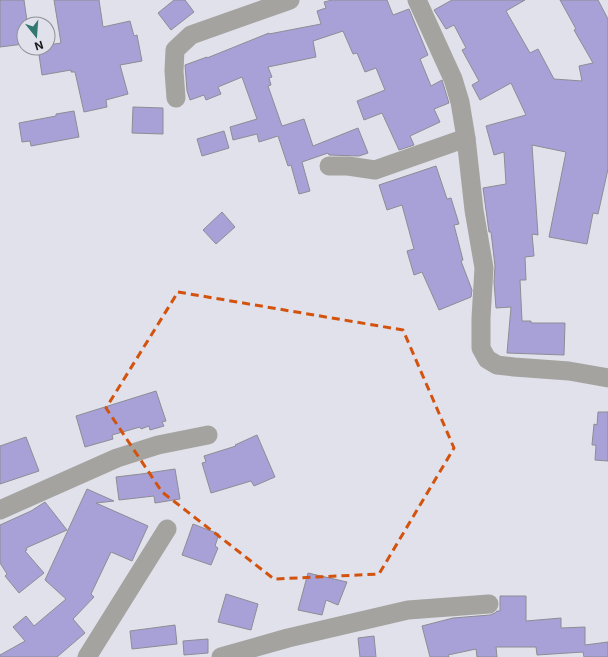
<svg xmlns="http://www.w3.org/2000/svg" width="608" height="657" font-family="Inter,sans-serif">
<style>
.building{fill:#a8a1d7;stroke:#8d8c95}
.lines{fill:none;stroke-linecap:round;stroke-linejoin:round}
.street{stroke:#a4a39f;stroke-width:19}
.marked{fill:none;stroke:#d3530e;stroke-width:3;stroke-dasharray:8 5;stroke-linejoin:round}
</style>
<rect width="100%" height="100%" fill="#e0e1ea"/>
<g class="building">
<path d="M0 0H24L27 21 24 22V44L0 47Z"/>
<path d="M54 0H99L103 27 130 21 134 36 137 35 142 61 120 65 128 94 106 100 107 107 84 112 75 72H71V70L42 75 38 48H48V45L61 43Z"/>
<path d="M174 0H185L194 12 171 30 158 13Z"/>
<path d="M332 0H387L393 15 409 9 428 55 420 59 431 86 442 80 449 103 434 109 440 122 410 136 414 145 399 150 382 113 364 120 357 101 385 90 376 68 365 72 357 53 353 54 343 31 313 41 316 57 268 67 272 77 269 78 271 85 268 86 282 126 304 119 313 146 358 128 368 153 359 156 329 155 328 153 302 162 310 191 299 194 291 165 288 166 278 136 259 142 257 134 233 140 230 127 257 119 242 77 218 87 221 94 206 100 204 95 190 100 187 91 185 65 207 57V58L269 33V34L321 24 317 11 326 8 324 2Z"/>
<path d="M452 0H525L506 11 530 53 538 49 554 79 582 81 579 66 593 63 574 30 576 29 560 0H598L608 19V169L598 214 593 213 587 244 549 237 566 152 532 145 538 235 532 234 534 256 525 257 526 280H520L522 321H531V323H565L564 355 507 353 511 307 496 308 494 282 495 266 491 232H489L483 188 506 184 504 152 494 155 486 126 526 115 511 83 480 100 472 85 479 81 462 50 466 48 454 25 446 29 434 10Z"/>
<path d="M133 107 163 108V134L132 133Z"/>
<path d="M74 111 79 137 31 146 30 141 22 142 19 123 56 116V114Z"/>
<path d="M224 131 229 148 202 156 197 139Z"/>
<path d="M436 166 447 199 451 198 459 224 454 225 463 260 461 261 472 290 471 297 439 310 422 272 414 275 407 251 414 249 402 205 387 210 379 185Z"/>
<path d="M222 212 235 227 216 244 203 230Z"/>
<path d="M156 391 166 421 162 422 164 426 150 430 149 426 141 429 140 427 112 435 113 439 85 447 76 416Z"/>
<path d="M598 412H608V461L595 460 596 445H592L594 424 597 425Z"/>
<path d="M257 435 275 477 254 486 251 481 211 493 202 463 206 462 204 456 236 446 235 445Z"/>
<path d="M26 437 39 471 0 484V446Z"/>
<path d="M175 469 180 499 155 503 154 496 119 500 116 477 141 474Z"/>
<path d="M87 489 114 501 96 503 148 526 132 561 111 552 91 594 94 597 73 619 85 633 57 657H0V655L25 641 13 627 26 616 34 626 66 599 45 580Z"/>
<path d="M45 502 67 530 26 548 27 550 25 551 44 573 19 593 5 576 7 574 0 563V525L31 511Z"/>
<path d="M193 524 219 534 215 546 218 548 211 565 182 555Z"/>
<path d="M308 573 347 582 338 605 326 600 322 615 298 610Z"/>
<path d="M226 594 258 604 251 630 218 622Z"/>
<path d="M500 596H526V621L561 618V628L585 627V645L608 642V657H584L583 652 537 655 536 647H496L497 657H477L476 649 448 655 449 657H430L422 626 453 618 490 615 495 613 497 611H500Z"/>
<path d="M175 625 177 644 132 649 130 631Z"/>
<path d="M374 636 376 657H360L358 638Z"/>
<path d="M208 639V653L184 655 183 641Z"/>
</g>
<g class="lines">
<g class="street">
<path d="M417 0 453 79 460 102 466 138 474 210 484 268 481 318V348L487 359 497 365 514 367 569 371 608 378"/>
<path d="M176 98 174 71 175 50 191 35 290 0"/>
<path d="M329 166H348L375 170 466 138"/>
<path d="M0 510 117 458 158 445 208 435"/>
<path d="M87 657 167 529"/>
<path d="M221 657 288 638 408 610 489 604"/>
</g>
</g>
<path class="marked" d="M178 292 403 330 454 448 379 574 274 579 162 492 106 408Z"/>
<g transform="translate(36 36) rotate(163)"><circle r="19" fill="#e0e1ea" stroke="#909198"/>
<path d="M0-3L7 15L0 10L-7 15Z" fill="#317870"/>
<text y="-6" font-size="11" font-weight="bold" text-anchor="middle" fill="#19191d">N</text>
</g>
</svg>
